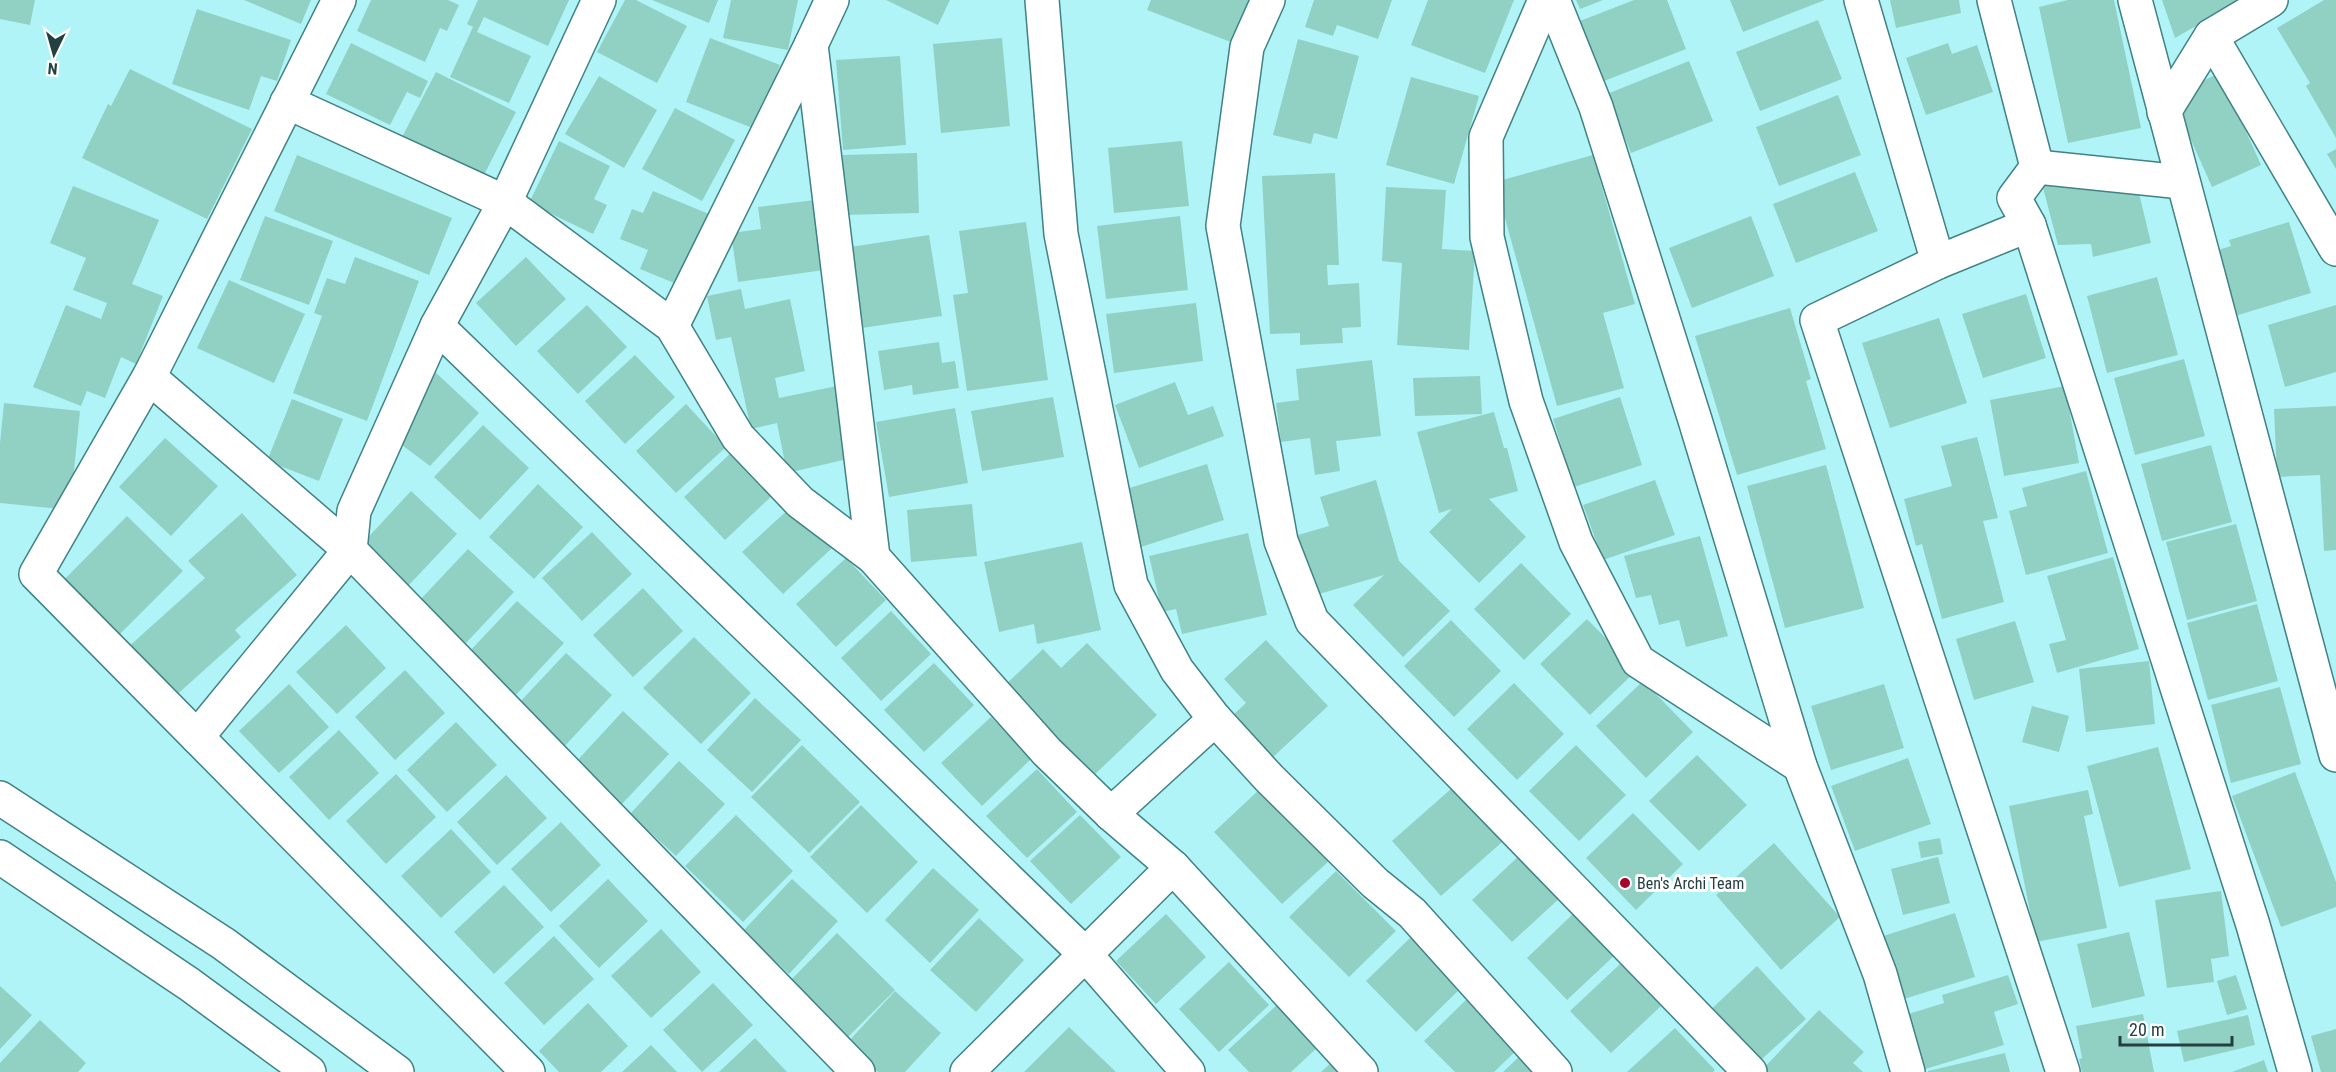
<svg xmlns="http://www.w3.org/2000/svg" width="2336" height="1072" font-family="'Roboto Condensed',sans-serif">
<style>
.building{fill:#91d1c4}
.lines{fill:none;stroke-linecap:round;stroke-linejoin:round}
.street-casing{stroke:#408286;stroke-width:36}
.secondary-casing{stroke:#408286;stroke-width:36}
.street{stroke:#fff;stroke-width:33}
.secondary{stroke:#fff;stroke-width:33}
.poi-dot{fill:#a30428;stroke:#fff;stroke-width:2}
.labels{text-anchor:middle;stroke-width:6;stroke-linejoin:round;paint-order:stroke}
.poi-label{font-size:16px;fill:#233f41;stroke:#fff;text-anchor:start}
</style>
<rect width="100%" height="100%" fill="#b0f4f7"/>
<g class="building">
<path d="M0 0H35L30 25 0 19Z"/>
<path d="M244 0H311L301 24Z"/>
<path d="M371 0H448L459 5 447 31 440 28 425 62 357 31Z"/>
<path d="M478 0H569L548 46 484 17 477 32 531 56 509 103 450 77 473 27 467 24Z"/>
<path d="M625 0H636L687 26 657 83 597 52Z"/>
<path d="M652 0H718L709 23Z"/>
<path d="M731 0H798L788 50 723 38Z"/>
<path d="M886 0H950L938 25Z"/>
<path d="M1151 0H1253L1236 44 1147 10Z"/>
<path d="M1314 0H1392L1378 39 1337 25 1333 36 1305 27Z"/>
<path d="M1428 0H1514L1485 73 1411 45Z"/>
<path d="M1576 0H1603L1580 9Z"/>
<path d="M1634 0H1667L1686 49 1604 81 1580 21Z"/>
<path d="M1730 0H1825L1743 32Z"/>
<path d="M1890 0H1959L1961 13 1896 28Z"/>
<path d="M2068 0H2114L2141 128 2068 143 2039 7Z"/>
<path d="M2162 0H2241L2175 38Z"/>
<path d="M2324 0H2336V138L2306 86 2310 83 2277 28Z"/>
<path d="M197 9 291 40 277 81 261 76 249 110 172 84Z"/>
<path d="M1818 20 1842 79 1760 111 1736 52Z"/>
<path d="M710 38 780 65 755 129 686 102Z"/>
<path d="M1002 38 1010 126 941 133 933 44Z"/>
<path d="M1298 39 1359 56 1337 139 1314 133 1311 144 1273 135Z"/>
<path d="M351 43 428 81 420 98 407 92 390 125 326 94Z"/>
<path d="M1948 43 1952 54 1977 45 1993 92 1926 115 1906 58Z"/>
<path d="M900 56 906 145 843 150 836 60Z"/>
<path d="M1689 61 1713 121 1631 153 1607 94Z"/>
<path d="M130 69 252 129 207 219 82 158 108 104 111 106Z"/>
<path d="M436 72 516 112 482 179 402 137Z"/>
<path d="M2220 73 2261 165 2212 187 2171 95Z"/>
<path d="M599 76 657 110 624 168 565 134Z"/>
<path d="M1411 77 1479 96 1454 184 1386 165Z"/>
<path d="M1838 95 1861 155 1779 186 1756 127Z"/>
<path d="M675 108 735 140 702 201 642 169Z"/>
<path d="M559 141 610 166 594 199 607 205 593 234 529 203Z"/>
<path d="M1182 141 1189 206 1114 213 1108 148Z"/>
<path d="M2336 149V169L2327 154Z"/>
<path d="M917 153 919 213 844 215 843 155Z"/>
<path d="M297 155 452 218 429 275 274 211Z"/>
<path d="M1593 155 1635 304 1603 313 1624 388 1557 406 1495 182Z"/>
<path d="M1855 172 1878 231 1796 263 1773 204Z"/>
<path d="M1335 173 1339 265H1327L1328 285 1359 283 1361 327 1342 328 1343 343 1300 345V333L1270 334 1262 176Z"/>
<path d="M2041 180 2137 185 2151 243 2093 257 2091 244 2058 245Z"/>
<path d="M73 186 159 220 132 284 163 296 136 364 121 357 105 398 87 391 81 406 33 387 66 305 101 319 107 303 73 290 86 258 50 243Z"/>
<path d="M1386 187 1446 190 1442 249 1475 251 1469 350 1397 345 1402 263 1382 261Z"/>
<path d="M653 191 709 214 679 285 640 269 648 250 620 239 632 209 643 213Z"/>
<path d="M815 200 824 270 738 282 731 233 761 229 758 207Z"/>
<path d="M265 216 333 241 309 305 240 280Z"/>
<path d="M1180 216 1188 290 1106 299 1097 226Z"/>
<path d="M1751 216 1774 276 1692 308 1669 248Z"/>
<path d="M1026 222 1048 380 967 391 953 295 968 293 959 231Z"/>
<path d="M2289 222 2311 293 2225 319 2205 254 2231 246 2229 240Z"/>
<path d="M929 235 942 316 862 328 850 247Z"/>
<path d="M355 257 419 281 367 421 293 393 322 316 314 313 327 278 345 284Z"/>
<path d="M526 257 566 299 516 346 476 303Z"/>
<path d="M2157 277 2178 355 2107 373 2087 296Z"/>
<path d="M229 280 305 314 274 383 197 348Z"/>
<path d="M741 289 745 309 790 299 805 371 775 378 779 398 837 386 852 458 787 473 777 423 751 429 731 337 716 340 707 296Z"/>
<path d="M2026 294 2046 358 1983 378 1962 314Z"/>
<path d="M1196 303 1203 361 1114 373 1106 314Z"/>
<path d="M587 305 627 347 578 394 537 351Z"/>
<path d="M2336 305V372L2285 387 2268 325Z"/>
<path d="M1790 308 1811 379 1806 381 1826 449 1737 475 1695 336Z"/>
<path d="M1939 318 1967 403 1890 428 1862 343Z"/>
<path d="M939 342 942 363 955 361 959 388 913 395 912 385 884 390 878 351Z"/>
<path d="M635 355 675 397 625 444 585 401Z"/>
<path d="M2184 359 2205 436 2135 455 2114 378Z"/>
<path d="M1372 360 1381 436 1336 441 1340 471 1315 475 1310 438 1281 442 1276 403 1299 400 1296 369Z"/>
<path d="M434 371 479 413 430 466 398 442Z"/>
<path d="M1480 376 1482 414 1415 416 1413 378Z"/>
<path d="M1175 382 1188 415 1213 406 1224 436 1139 468 1115 405Z"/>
<path d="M2065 386 2079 463 2004 476 1990 400Z"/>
<path d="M1053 397 1064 457 982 471 971 411Z"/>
<path d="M1620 397 1642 465 1574 487 1553 419Z"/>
<path d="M292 399 343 419 319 481 267 461Z"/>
<path d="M4 403 80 411 70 510 0 503V443Z"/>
<path d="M686 404 726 447 676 493 636 451Z"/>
<path d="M2336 406V550L2324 551 2320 475 2277 477 2274 409Z"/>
<path d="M955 408 968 483 889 497 876 422Z"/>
<path d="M1494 412 1504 448H1507L1518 491 1489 499 1526 537 1479 583 1429 532 1452 509 1439 513 1417 432Z"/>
<path d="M483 425 529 468 480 520 434 477Z"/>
<path d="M1977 437 1998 518 1983 521 2004 602 1942 619 1922 544 1916 546 1904 499 1952 486 1941 446Z"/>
<path d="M165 438 218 486 171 536 119 487Z"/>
<path d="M2211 445 2232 522 2162 541 2141 464Z"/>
<path d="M734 450 775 493 725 540 684 497Z"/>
<path d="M1207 464 1224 520 1141 547 1123 490Z"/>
<path d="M1826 465 1864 608 1785 628 1747 486Z"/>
<path d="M2086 471 2108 553 2026 575 2009 511 2027 506 2022 488Z"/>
<path d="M1376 480 1399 561 1450 611 1403 657 1353 605 1384 575 1309 597 1291 537 1329 526 1320 497Z"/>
<path d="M1655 480 1675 535 1603 560 1583 505Z"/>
<path d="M538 484 583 527 534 579 489 537Z"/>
<path d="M411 491 457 534 408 586 362 544Z"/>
<path d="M972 504 977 556 911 562 907 510Z"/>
<path d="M792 506 832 548 783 594 742 552Z"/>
<path d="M242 513 297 575 235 630 241 637 172 699 126 649 205 578 188 561Z"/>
<path d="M127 516 183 571 113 641 57 587Z"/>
<path d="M2236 524 2257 601 2187 620 2166 542Z"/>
<path d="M592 532 632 574 582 621 542 578Z"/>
<path d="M1248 533 1267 615 1182 634 1176 609 1162 612 1149 556Z"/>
<path d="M1700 536 1728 636 1686 647 1679 620 1659 625 1651 595 1636 598 1624 556Z"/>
<path d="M1082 542 1101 630 1037 644 1034 624 999 632 984 562Z"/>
<path d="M468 549 514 592 465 644 419 601Z"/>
<path d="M2113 557 2139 649 2057 673 2049 644 2066 640 2047 576Z"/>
<path d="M846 558 886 600 836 647 796 604Z"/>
<path d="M1521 563 1571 614 1524 660 1474 609Z"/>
<path d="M643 588 683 631 633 677 593 635Z"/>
<path d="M517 601 564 643 515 696 468 653Z"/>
<path d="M2257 604 2278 681 2208 700 2187 623Z"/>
<path d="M891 611 931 654 881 701 841 658Z"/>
<path d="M1587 619 1637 670 1590 715 1540 664Z"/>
<path d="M1451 620 1501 671 1454 717 1404 666Z"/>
<path d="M2015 621 2034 682 1974 700 1956 639Z"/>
<path d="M346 625 386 668 337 714 296 672Z"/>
<path d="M694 637 751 693 701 744 643 688Z"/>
<path d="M1266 640 1328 706 1272 758 1232 716 1246 703 1224 679Z"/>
<path d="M1087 643 1157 715 1090 779 1002 688 1043 649 1061 668Z"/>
<path d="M566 653 612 695 563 748 517 705Z"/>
<path d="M2149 661 2155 724 2086 732 2079 669Z"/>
<path d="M934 663 974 705 924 752 884 710Z"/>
<path d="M405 670 445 713 395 760 355 717Z"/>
<path d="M1643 681 1693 732 1646 778 1596 726Z"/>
<path d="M1514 683 1564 734 1517 780 1467 729Z"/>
<path d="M289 684 329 727 279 773 239 731Z"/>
<path d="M1884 684 1904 748 1831 770 1811 706Z"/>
<path d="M2280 687 2301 764 2231 783 2211 705Z"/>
<path d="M755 698 801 740 752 792 707 750Z"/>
<path d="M2032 706 2069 716 2059 752 2022 742Z"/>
<path d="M623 711 669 754 620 806 574 764Z"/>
<path d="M991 717 1031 759 982 806 941 763Z"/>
<path d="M456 722 497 765 447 812 407 770Z"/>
<path d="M339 730 379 773 329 820 289 777Z"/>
<path d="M802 745 860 802 809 853 751 797Z"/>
<path d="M1576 745 1626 795 1579 841 1529 791Z"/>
<path d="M2158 747 2191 869 2119 887 2087 766Z"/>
<path d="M1697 755 1747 805 1699 851 1649 801Z"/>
<path d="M1908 758 1931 824 1855 851 1831 786Z"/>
<path d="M679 761 725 804 676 856 630 814Z"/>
<path d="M1037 769 1077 812 1027 858 986 816Z"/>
<path d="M2295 772 2336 882V907L2281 927 2232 796Z"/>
<path d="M396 774 436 817 386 864 346 821Z"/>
<path d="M506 775 547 818 497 865 457 822Z"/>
<path d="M1460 781 1509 836 1441 896 1392 841Z"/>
<path d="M1261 788 1329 861 1282 904 1214 832Z"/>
<path d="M2088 790 2093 814 2084 816 2107 928 2036 942 2009 806Z"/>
<path d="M861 805 918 862 867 913 810 857Z"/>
<path d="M1633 813 1683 864 1636 910 1586 858Z"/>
<path d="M736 815 793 871 743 922 685 866Z"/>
<path d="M1080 815 1121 857 1071 904 1030 861Z"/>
<path d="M561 822 601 865 551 912 511 869Z"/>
<path d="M451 829 491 872 441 918 401 876Z"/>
<path d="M1940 838 1943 854 1921 858 1918 842Z"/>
<path d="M1774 843 1840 917 1781 970 1716 895Z"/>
<path d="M1522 853 1562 896 1512 942 1472 900Z"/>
<path d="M1938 857 1950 903 1903 915 1891 869Z"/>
<path d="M933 868 979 910 930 963 885 920Z"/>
<path d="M1336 871 1396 931 1349 977 1289 917Z"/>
<path d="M608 879 648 921 599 968 559 926Z"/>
<path d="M792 879 838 921 789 974 743 931Z"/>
<path d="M504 885 544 927 494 974 454 932Z"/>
<path d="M2221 891 2229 956 2211 959 2214 982 2167 988 2155 900Z"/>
<path d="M1576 911 1617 953 1567 1000 1527 958Z"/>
<path d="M1955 913 1975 977 1894 1002 1874 939Z"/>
<path d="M1166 914 1206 957 1156 1004 1116 961Z"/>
<path d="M979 918 1024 960 976 1012 930 970Z"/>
<path d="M661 929 701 972 651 1018 611 976Z"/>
<path d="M2129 932 2145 996 2092 1008 2077 944Z"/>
<path d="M837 933 895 990 844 1041 787 984Z"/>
<path d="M554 936 594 979 544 1025 504 983Z"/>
<path d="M1412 936 1462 987 1416 1032 1366 981Z"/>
<path d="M1229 962 1269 1005 1219 1052 1179 1009Z"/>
<path d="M1620 964 1661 1006 1611 1053 1570 1011Z"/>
<path d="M1757 966 1806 1019 1752 1068 1704 1016Z"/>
<path d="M2008 975 2018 1004 1994 1012 2004 1045 1919 1071 1902 1016 1944 1003 1942 995Z"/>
<path d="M2236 975 2247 1009 2227 1015 2217 981Z"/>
<path d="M713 983 753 1025 702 1072 663 1030Z"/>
<path d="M0 986 32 1015 0 1049Z"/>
<path d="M895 991 941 1033 905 1072H878L847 1043Z"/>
<path d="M1471 995 1521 1046 1494 1072H1455L1424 1041Z"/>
<path d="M588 1003 628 1046 601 1072H559L539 1051Z"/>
<path d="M1278 1004 1319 1046 1291 1072H1249L1228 1050Z"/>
<path d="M1819 1010 1864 1052 1853 1063 1863 1072H1760Z"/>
<path d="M2143 1014 2154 1072H2082L2079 1059 2082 1058 2076 1026Z"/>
<path d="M2248 1015 2255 1045 2184 1062 2177 1031Z"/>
<path d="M40 1020 86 1063 78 1072H0V1063Z"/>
<path d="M1069 1027 1116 1072H1024Z"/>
<path d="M1675 1028 1715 1070 1713 1072H1627Z"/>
<path d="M2336 1029V1072H2321L2311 1036Z"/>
<path d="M755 1038 787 1072H719Z"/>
<path d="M651 1045 677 1072H622Z"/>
<path d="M2005 1053 2010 1072H1928V1071Z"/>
<path d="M1522 1054 1540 1072H1503Z"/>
<path d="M2264 1060 2268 1072H2232Z"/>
<path d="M1332 1062 1342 1072H1321Z"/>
</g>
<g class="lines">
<defs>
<g id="street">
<path d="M339 0 149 377 36 574 528 1072"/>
<path d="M599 0 505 202 437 326 354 511 350 550 858 1072"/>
<path d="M1042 0 1061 234 1131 585 1177 670 1215 719 1269 778 1375 883 1412 913 1555 1072"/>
<path d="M1268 0 1247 47 1223 226 1281 541 1312 621 1750 1072"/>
<path d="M1545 0 1486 137 1487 237 1526 401 1576 542 1638 661 1800 766"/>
<path d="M1553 0 1596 107 1695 420 1800 766 1880 974 1908 1072"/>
<path d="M1861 0 1938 262"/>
<path d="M1994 0 2037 167 2014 198 2029 225 2253 925 2295 1072"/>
<path d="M2135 0 2336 755"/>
<path d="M2211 36 2336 249"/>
<path d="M811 45 873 557"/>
<path d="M287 102 505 202 672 326 738 437 800 502 873 557 1047 752 1111 814 1173 867 1361 1072"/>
<path d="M2164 112 2211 36 2271 0"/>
<path d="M2037 167 2182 182"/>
<path d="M2029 225 1938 262 1817 320 2063 1072"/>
<path d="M437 326 1085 954 1188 1072"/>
<path d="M672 326 811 45 832 0"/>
<path d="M149 377 350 550 197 737"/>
<path d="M1111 814 1215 719"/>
<path d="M967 1072 1173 867"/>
</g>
<g id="secondary">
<path d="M0 798 224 944 397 1072"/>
<path d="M0 857 189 984 309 1072"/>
</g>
</defs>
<use href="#street" class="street-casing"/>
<use href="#secondary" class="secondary-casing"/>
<use href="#street" class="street"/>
<use href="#secondary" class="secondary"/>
</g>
<circle class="poi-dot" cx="1625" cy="883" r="6"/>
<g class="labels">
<g class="poi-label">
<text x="1637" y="889">Ben's Archi Team</text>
</g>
</g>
<g transform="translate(54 54) rotate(185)" stroke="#ffffff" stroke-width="4.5" paint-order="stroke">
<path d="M0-4.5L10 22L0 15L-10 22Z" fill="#233f41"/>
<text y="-9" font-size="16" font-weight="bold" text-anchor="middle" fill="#233f41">N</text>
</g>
<path d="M2120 1036v9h112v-9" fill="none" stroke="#233f41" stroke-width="3"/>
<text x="2129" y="1036" font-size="18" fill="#233f41" stroke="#ffffff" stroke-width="4.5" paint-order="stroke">20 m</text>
</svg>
